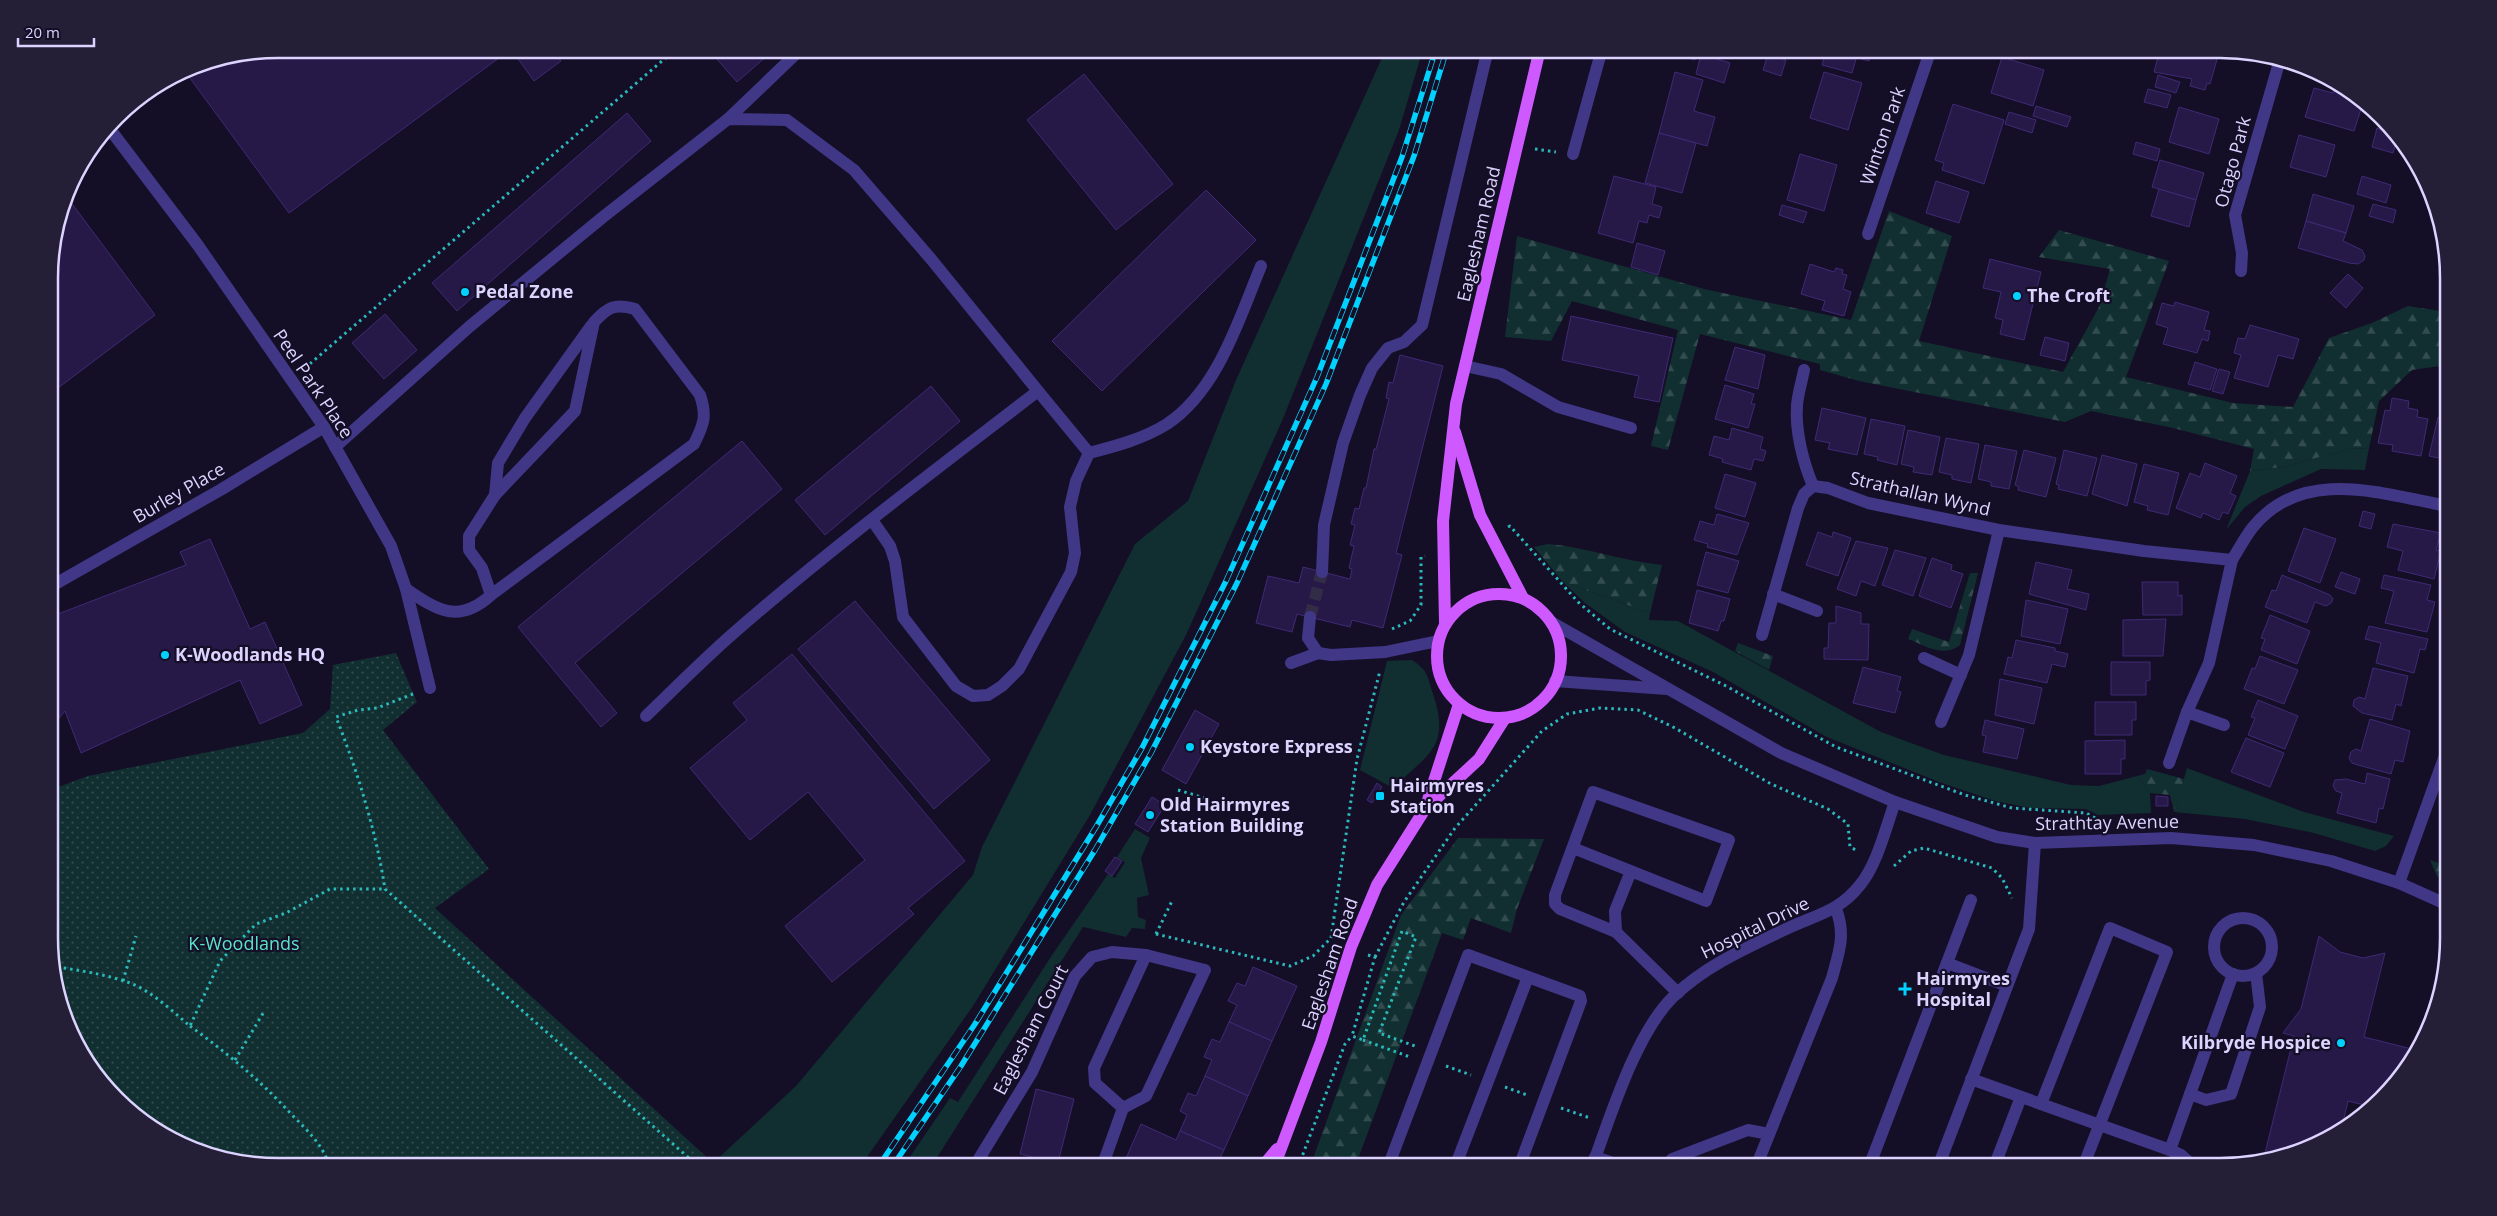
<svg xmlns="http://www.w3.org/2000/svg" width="2497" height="1216" font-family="'Open Sans',sans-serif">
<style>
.green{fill:#112f30}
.forest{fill:url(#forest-firs)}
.park{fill:url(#park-dots)}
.building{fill:#261948;stroke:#3f2a75}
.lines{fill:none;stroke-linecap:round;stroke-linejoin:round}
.minor-tunnel{stroke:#322c47;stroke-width:12;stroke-dasharray:12 6;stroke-linecap:butt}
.path{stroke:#2ababc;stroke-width:3;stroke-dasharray:2.5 4;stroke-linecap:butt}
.minor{stroke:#403787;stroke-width:12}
.major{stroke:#ce5aff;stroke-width:12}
.rail-casing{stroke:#00d1fe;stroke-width:5.5}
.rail{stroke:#140e26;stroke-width:4;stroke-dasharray:11;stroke-linecap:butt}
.poi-dot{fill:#00d1fe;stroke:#140e26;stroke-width:2}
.labels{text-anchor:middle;stroke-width:4.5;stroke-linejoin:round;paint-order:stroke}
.street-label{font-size:18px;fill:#dcd3ff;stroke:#140e26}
.poi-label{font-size:18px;font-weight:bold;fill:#dcd3ff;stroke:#140e26;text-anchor:start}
.park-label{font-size:18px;fill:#5ae4cc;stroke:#140e26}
.rim{fill:none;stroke:#dcd3ff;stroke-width:2.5}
</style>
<defs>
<pattern id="forest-firs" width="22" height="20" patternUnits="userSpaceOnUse" patternTransform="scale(1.25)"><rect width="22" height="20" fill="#112f30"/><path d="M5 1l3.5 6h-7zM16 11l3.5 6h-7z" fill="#334c4f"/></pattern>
<pattern id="park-dots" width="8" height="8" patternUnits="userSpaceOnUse" patternTransform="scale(1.25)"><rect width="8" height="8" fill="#112f30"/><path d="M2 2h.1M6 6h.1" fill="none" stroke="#334c4f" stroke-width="1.8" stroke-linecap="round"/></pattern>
</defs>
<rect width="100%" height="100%" fill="#140e26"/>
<g class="green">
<path d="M1386 49H1423L1399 130 1282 421 1186 635 1090 815 973 1006 860 1167H718L713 1163 796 1086 973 875 982 847 1135 544 1188 501 1236 380Z"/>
<path d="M2369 448 2365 470 2321 469 2261 496 2245 507 2226 530 2250 471 2283 467 2349 449Z"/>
<path d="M1563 582 1650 613 1649 620 1678 621 1881 732 1944 755 2071 785 2099 786 2137 776 2150 793 2151 813 2098 815 2086 809 2030 808 1995 801 1939 782 1827 737 1713 672 1625 632 1585 603Z"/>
<path d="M1412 660C1429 671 1427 676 1433 694 1451 747 1428 754 1393 788L1360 770 1387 661Z"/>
<path d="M2187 768 2304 812 2394 836 2386 846 2375 851 2314 833 2245 819 2174 812Z"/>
<path d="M1135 829 1150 838 1141 858 1149 895 1137 898 1138 917 1146 920 1145 929 1132 928 1126 937 1083 927 931 1167H903L950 1098 958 1102 1050 958 1108 874 1115 878 1125 862 1117 857Z"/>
</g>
<g class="forest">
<path d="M1889 211 1952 236 1919 341 2063 372 2099 307 2110 269 2039 257 2059 230 2169 261 2126 377 2233 403 2293 407 2329 338 2372 323 2408 306 2447 312V365L2412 370 2379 401 2369 448 2349 449 2283 467 2250 471 2254 449 2173 428 2091 411 2065 422 1859 381 1820 370V364L1700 334 1668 450 1651 446 1678 330 1572 301 1551 341 1505 337 1517 236 1704 289 1851 320Z"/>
<path d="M1548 544C1586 547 1623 561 1662 565L1650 613 1563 582 1534 547Z"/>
<path d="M1970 573H1978L1960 645C1943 658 1926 646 1908 639L1912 629 1949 642Z"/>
<path d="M1738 643 1773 656 1769 670 1735 651Z"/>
<path d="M2147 769 2184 779 2174 812 2170 795 2150 793 2137 776 2145 774Z"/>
<path d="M1458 838 1544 839 1517 909 1511 933 1471 918 1463 940 1442 933 1355 1167H1310L1401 915Z"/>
<path d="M2430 860 2448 866V883L2437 876Z"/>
</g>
<path class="park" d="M396 653 417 702 383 730 489 869 435 908 713 1163 708 1167H278L177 1144 96 1077 66 1026 51 968 50 790 88 776 303 733 330 709 333 665Z"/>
<g class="building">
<path d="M278 49H551L561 61 534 81 511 49 289 213 184 70 190 66Z"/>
<path d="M708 49H775L737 82Z"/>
<path d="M1656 49H1699L1695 60Z"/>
<path d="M1833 49H1872L1869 61 1832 51Z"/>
<path d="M2160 49H2220L2210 84 2207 83 2205 90 2190 86 2192 79 2154 72Z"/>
<path d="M1826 51 1856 59 1852 73 1822 65Z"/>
<path d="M1701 54 1730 63 1724 83 1696 74Z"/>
<path d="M1768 54 1786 60 1781 76 1763 70Z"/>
<path d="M2002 57 2044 70 2033 106 1991 93Z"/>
<path d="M1675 72 1703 80 1694 111 1715 117 1707 146 1659 133Z"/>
<path d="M1824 72 1862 83 1848 130 1810 118Z"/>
<path d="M1084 74 1173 184 1116 230 1027 120Z"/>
<path d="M2158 75 2180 82 2176 93 2155 87Z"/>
<path d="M2335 85 2362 106 2354 131 2305 117 2314 88 2333 93Z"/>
<path d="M2148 89 2171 95 2167 108 2144 102Z"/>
<path d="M1953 104 2004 120 1984 184 1942 170 1944 163 1935 160Z"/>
<path d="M2036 106 2071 117 2067 127 2033 116Z"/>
<path d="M2179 107 2219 119 2209 154 2169 142Z"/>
<path d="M2009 112 2036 120 2032 133 2005 124Z"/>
<path d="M627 113 651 141 457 311 432 283Z"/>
<path d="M2377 128 2398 136 2393 153 2372 147Z"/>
<path d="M1659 133 1696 143 1682 193 1645 183Z"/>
<path d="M2299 135 2335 145 2326 177 2290 167Z"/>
<path d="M2136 142 2160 149 2157 161 2133 154Z"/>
<path d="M1800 154 1837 165 1824 211 1787 200Z"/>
<path d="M2160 160 2204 173 2196 200 2152 187Z"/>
<path d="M1614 176 1656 187 1652 204 1662 207 1659 218 1649 215 1647 223 1639 221 1633 243 1598 233Z"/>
<path d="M2362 176 2391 185 2386 203 2357 194Z"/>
<path d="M1936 181 1969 192 1959 223 1926 213Z"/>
<path d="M2159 189 2196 200 2189 227 2151 216Z"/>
<path d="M1206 190 1256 240 1102 391 1052 341Z"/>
<path d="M2313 194 2354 206 2346 233 2306 221Z"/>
<path d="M67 197 155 315 50 394 49 262Z"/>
<path d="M2373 204 2396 210 2393 223 2369 216Z"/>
<path d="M1782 205 1807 212 1803 223 1779 215Z"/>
<path d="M2306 221 2346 233 2343 241 2362 250 2365 256 2364 260 2358 264 2349 263 2298 248Z"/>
<path d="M1637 243 1665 251 1658 275 1631 267Z"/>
<path d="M1990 259 2041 272 2024 340 2000 334 2003 320 1995 318 2001 292 1983 288Z"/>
<path d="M1810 264 1834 272 1836 268 1843 270 1842 274 1847 275 1843 289 1851 292 1844 316 1822 310 1825 301 1801 294Z"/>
<path d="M2348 274 2363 288 2346 308 2330 293Z"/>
<path d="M2175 302 2209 312 2204 330 2210 331 2208 341 2202 339 2197 353 2163 344 2168 328 2156 324 2162 303 2174 306Z"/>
<path d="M385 314 417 350 384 379 352 343Z"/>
<path d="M1571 316 1673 338 1659 402 1634 397 1639 376 1562 360Z"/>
<path d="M2250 325 2299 339 2293 359 2278 355 2268 387 2234 378 2241 355 2234 353 2238 338 2245 339Z"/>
<path d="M2045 337 2069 343 2065 361 2040 355Z"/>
<path d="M1735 347 1765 355 1758 389 1725 380Z"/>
<path d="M1400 355 1443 366 1396 553 1402 555 1383 628 1352 620 1350 627 1297 614 1292 632 1256 623 1268 576 1299 583 1303 567 1350 579 1352 569 1349 568 1354 546 1350 545 1355 525 1351 524 1355 508 1359 509 1364 488H1366L1374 449H1376L1389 399 1386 398 1389 382 1393 383Z"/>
<path d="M2195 362 2217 369 2210 390 2188 384Z"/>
<path d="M2219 369 2230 372 2223 394 2212 391Z"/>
<path d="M1725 385 1754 394 1751 404H1755L1748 428 1715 419Z"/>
<path d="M931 386 960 421 825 535 795 500Z"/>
<path d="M2392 398 2409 401 2408 408 2418 410 2417 417 2428 419 2421 456 2392 451 2393 445 2378 443 2385 410 2390 411Z"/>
<path d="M1822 408 1866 418 1857 455 1828 449 1830 443 1815 440Z"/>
<path d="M2438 417 2447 419V463L2444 462V459L2429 456Z"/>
<path d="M1871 419 1905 426 1897 465 1877 460 1878 457 1864 454Z"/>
<path d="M1732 428 1763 437 1760 449 1766 451 1763 461 1754 459 1751 470 1722 462 1723 459 1709 455 1714 436 1729 440Z"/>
<path d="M1908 430 1940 437 1932 475 1913 472 1914 467 1901 464Z"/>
<path d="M1946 438 1979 444 1971 483 1952 479V475L1939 472Z"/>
<path d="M742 441 782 489 575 663 617 713 601 727 518 627Z"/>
<path d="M1985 445 2017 451 2009 489 1991 486V482L1978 479Z"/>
<path d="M2024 450 2056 458 2046 497 2018 490 2019 487 2015 485Z"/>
<path d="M2064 450 2097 458 2087 496 2058 489 2059 485 2056 484Z"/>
<path d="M2102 455 2137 464 2127 506 2092 494Z"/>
<path d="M2205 463 2237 476 2230 493 2236 496 2228 514 2223 512 2219 520 2203 513 2201 518 2176 508 2190 473 2200 477Z"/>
<path d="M2144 464 2179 473 2168 515 2147 510 2148 506 2134 502Z"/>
<path d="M1725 474 1756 483 1745 517 1715 508Z"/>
<path d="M2363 511 2375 514 2371 529 2359 526Z"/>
<path d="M1717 514 1749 523 1737 555 1707 547 1708 544 1694 540 1700 521 1714 525Z"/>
<path d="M2393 524 2441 533 2436 550 2441 551 2434 579 2398 570 2403 551 2387 547Z"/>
<path d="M2304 528 2336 539 2320 583 2288 571Z"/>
<path d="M1818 532 1832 537 1833 532 1851 538 1838 576 1806 565Z"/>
<path d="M210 539 250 629 265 622 302 705 260 724 240 680 81 753 65 711 59 718 50 698V617L186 565 180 552Z"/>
<path d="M1856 541 1888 548 1875 586 1861 581 1856 596 1837 589Z"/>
<path d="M1895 550 1926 558 1913 596 1882 585Z"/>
<path d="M1706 552 1739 561 1728 593 1697 585Z"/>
<path d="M1932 558 1952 565 1951 570 1963 574 1951 608 1919 596Z"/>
<path d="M2036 562 2072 570 2067 589 2089 594 2086 610 2029 594Z"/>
<path d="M2341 572 2360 579 2355 594 2335 587Z"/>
<path d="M2282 575 2330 595 2333 599 2331 603 2326 606 2315 602 2307 623 2265 607 2272 590 2276 591Z"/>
<path d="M2384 575 2431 585 2427 600 2435 602 2427 632 2385 623 2394 591 2381 588Z"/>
<path d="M2142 582H2178V596L2182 595V615H2143Z"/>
<path d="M1697 590 1730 599 1724 621H1721L1718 631 1689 623Z"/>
<path d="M2026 600 2068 609 2060 644 2021 636Z"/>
<path d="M855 601 990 760 934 809 798 649Z"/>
<path d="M1836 606 1861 613V624H1869L1868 660 1824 659V648H1828L1829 623H1836Z"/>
<path d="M2270 615 2310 631 2297 664 2261 650 2265 639 2261 638Z"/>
<path d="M2166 619 2163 656H2123V620Z"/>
<path d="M2369 626 2428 639 2425 650 2420 649 2414 673 2376 663 2381 643 2365 639Z"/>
<path d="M2016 640 2055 648V651L2068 654 2065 667 2052 664 2047 683 2004 674 2008 657 2012 658Z"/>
<path d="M792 654 965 861 908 908 914 914 832 982 785 926 865 860 808 792 750 840 690 768 747 720 733 703Z"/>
<path d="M2260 656 2298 670 2284 704 2244 689 2252 668 2255 669Z"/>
<path d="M2111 662H2150V680L2146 681V695H2111Z"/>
<path d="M1863 667 1901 677 1897 691 1901 692 1895 713 1853 703Z"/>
<path d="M2373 668 2408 676 2401 706 2396 704 2392 720 2362 713 2353 706 2354 700 2359 697 2365 699Z"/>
<path d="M2000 679 2042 688 2034 724 1995 715Z"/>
<path d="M2258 700 2298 716 2285 749 2248 735 2255 718 2251 717Z"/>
<path d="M2095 702H2136V720H2132V735H2095Z"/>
<path d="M1195 710 1219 724 1186 784 1162 770Z"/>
<path d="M2370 719 2410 731 2403 762 2395 760 2391 774 2358 765 2352 763 2349 758 2351 752 2356 749 2361 751Z"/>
<path d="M1985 720 2024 729 2017 759 1983 752 1986 736 1982 735Z"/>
<path d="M2246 738 2284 753 2270 787 2231 772Z"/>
<path d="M2125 740V759H2121V774H2085V741Z"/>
<path d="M2367 773 2390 779 2383 809 2379 808 2376 823 2337 813 2342 793 2336 791 2333 786 2335 780 2346 779 2365 784Z"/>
<path d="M1377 783 1382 787 1372 803 1367 800Z"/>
<path d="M2156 796 2168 797V806H2156Z"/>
<path d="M1152 797 1165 805 1148 832 1135 824Z"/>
<path d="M1115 857 1122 861 1112 876 1105 871Z"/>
<path d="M2319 936 2340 952 2363 958 2385 953 2364 1037 2416 1050 2392 1089 2372 1107 2348 1101 2341 1131 2293 1155 2263 1161 2294 1036 2283 1033 2301 1009Z"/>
<path d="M1253 967 1297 986 1272 1041 1229 1022 1237 1005 1228 1001 1237 983 1245 986Z"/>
<path d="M1229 1022 1272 1041 1248 1096 1205 1076 1212 1060 1204 1057 1212 1039 1220 1042Z"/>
<path d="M1205 1076 1248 1096 1224 1150 1180 1131 1187 1115 1180 1111 1188 1093 1196 1096Z"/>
<path d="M1036 1089 1074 1099 1059 1159 1073 1163 1072 1167H1031L1033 1157 1020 1154Z"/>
<path d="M1141 1124 1176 1140 1180 1131 1224 1150 1216 1167H1133L1124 1163Z"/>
</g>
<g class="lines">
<path class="minor-tunnel" d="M1310 617 1322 572"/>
<g class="path">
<path d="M1535 149 1556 152"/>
<path d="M305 368 676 49"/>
<path d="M1508 527 1510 526 1578 602 1610 629 1726 686 1836 747 1965 795 2012 808 2086 813 2099 820"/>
<path d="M1392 629 1410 621 1421 605V557L1425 556"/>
<path d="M413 694 377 708 358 710 336 717C358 773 376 831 385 889L699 1167"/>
<path d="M1178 790 1208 799"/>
<path d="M1894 866 1911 851 1924 848 1992 868 2002 878 2012 898"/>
<path d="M1156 934 1290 966 1313 956 1331 938"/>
<path d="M1156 934 1173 899"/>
<path d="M1331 938 1357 759 1380 671"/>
<path d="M1368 955 1375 957 1352 1036 1363 1040 1402 931 1416 937 1379 1033 1415 1046"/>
<path d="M1375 957 1404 902 1455 828 1542 731 1567 714 1600 708 1638 710 1675 728 1771 784 1828 809 1848 824 1850 847 1858 851"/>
<path d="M51 966C77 970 105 974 130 983 153 992 172 1011 190 1026L220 961 256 924 286 913 330 889H385"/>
<path d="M123 981 136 936"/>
<path d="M190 1026C227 1053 261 1081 292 1115 308 1131 323 1145 330 1167"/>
<path d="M1363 1040 1410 1057"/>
<path d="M235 1060 265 1010"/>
<path d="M1446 1066 1471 1075"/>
<path d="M1505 1087 1527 1095"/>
<path d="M1561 1108 1590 1118"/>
<path d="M1298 1167 1345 1044 1352 1036"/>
</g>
<g class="minor">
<path d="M1025 49 1027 53"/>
<path d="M728 119 801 49"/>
<path d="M109 128 197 244 324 427 391 546 406 589 430 688"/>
<path d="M1573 154 1602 49"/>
<path d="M1868 234 1931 49"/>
<path d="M2241 271 2242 253 2235 215 2279 63"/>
<path d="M1465 366 1501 374 1558 407 1631 428"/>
<path d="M1804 370C1802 381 1798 393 1797 405 1795 431 1803 462 1813 486"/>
<path d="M1038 391 1089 453"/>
<path d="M335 447 469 327 603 217 728 119 787 120 854 170 931 259 1038 391C934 471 827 551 728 638 700 663 673 690 646 716"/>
<path d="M1089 453C1116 446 1143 439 1167 424 1218 390 1239 319 1261 266"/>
<path d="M495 495 498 463 525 418 591 326"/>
<path d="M872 520 890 546 895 561 903 617 956 686 973 696 988 695 1002 686 1019 669 1071 572 1075 553 1070 507 1076 481 1089 453"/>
<path d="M1322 572 1324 525 1343 443 1360 395 1372 368 1388 348 1404 342 1422 325 1488 49"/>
<path d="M50 587 222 489 324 427"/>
<path d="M406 589C438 611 459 624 491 595L482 568 469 550V536L495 495 575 411 594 322C608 307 615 303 635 309L700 395C707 416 704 424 694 444L491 595"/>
<path d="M1773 594 1817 611"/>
<path d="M1310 617 1308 638 1318 653"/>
<path d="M1551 622 1781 753 1895 802 1997 837 2035 843 2171 838 2254 845 2331 861 2399 883 2448 905"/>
<path d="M1762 635 1798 508 1804 494 1813 486 1828 488 1868 503 1999 530 2144 551 2232 560C2239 549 2245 537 2253 527 2303 466 2382 494 2447 506"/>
<path d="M1924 658 1961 675"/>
<path d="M1291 663 1318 653 1331 655 1385 652 1438 641"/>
<path d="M1555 681 1667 689"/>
<path d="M2187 712 2224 725"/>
<path d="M1941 722 1969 655 1999 530"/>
<path d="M2169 763 2187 712 2209 663 2232 560"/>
<path d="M1573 848 1706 901 1729 840 1593 792 1555 895V904L1560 909 1616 932 1615 911 1631 871"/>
<path d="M2399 883 2448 747"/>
<circle cx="2243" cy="947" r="29"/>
<path d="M1616 932 1678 993"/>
<path d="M1146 955 1205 970 1146 1096 1123 1108 1095 1083 1094 1068Z"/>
<path d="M1947 963 2007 986"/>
<path d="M1971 1079 2170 1150 2181 1155 2194 1167"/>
<path d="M2190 1094 2206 1100 2231 1094 2260 1007 2256 973"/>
<path d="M2041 1104 2110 928 2167 952 2083 1167"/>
<path d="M2170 1150 2233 974"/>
<path d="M1595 1157 1610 1162 1614 1167"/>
<path d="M974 1167 1032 1072 1075 976 1092 957 1112 952 1146 955"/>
<path d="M1102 1167 1123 1108"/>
<path d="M1388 1167 1468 955 1580 996 1581 1001 1519 1167"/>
<path d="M1455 1167 1528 977"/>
<path d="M1592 1167C1610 1117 1636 1033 1673 997 1705 966 1746 948 1786 929 1815 915 1839 912 1860 885 1877 865 1886 827 1895 802"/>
<path d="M1666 1167 1672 1159 1748 1130 1769 1134"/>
<path d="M1753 1167 1758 1162 1832 978C1839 952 1846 935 1836 909"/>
<path d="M1869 1167 1971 900"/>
<path d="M1938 1167 2029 929 2035 843"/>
<path d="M1994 1167 2021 1097"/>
</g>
<g class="major">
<path d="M1455 432 1480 515 1523 598"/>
<circle cx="1499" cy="656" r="62"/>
<path d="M1445 623 1443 521 1456 404 1540 49"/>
<path d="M1427 807 1479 759 1505 718"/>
<path d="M1262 1167 1277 1149"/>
<path d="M1274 1167 1321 1042 1351 947 1377 885 1425 809 1459 704"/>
</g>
<defs>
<g id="rail">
<path d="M878 1167 975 1024 1096 827 1142 748 1226 581 1317 377 1402 157 1436 49"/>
<path d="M892 1167 961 1066 1095 850 1151 753 1237 583 1326 384 1414 156 1447 49"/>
</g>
</defs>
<use href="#rail" class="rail-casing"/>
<use href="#rail" class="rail"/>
</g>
<g class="poi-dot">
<circle cx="465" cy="292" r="5"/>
<circle cx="2017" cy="296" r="5"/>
<circle cx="165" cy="655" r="5"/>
<circle cx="1190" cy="747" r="5"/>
<rect x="1375" y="791" width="10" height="10" rx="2.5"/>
<circle cx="1150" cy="815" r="5"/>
<path d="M1902.5 981.5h5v5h5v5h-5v5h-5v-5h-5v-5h5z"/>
<circle cx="2341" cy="1043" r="5"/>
</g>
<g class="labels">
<g class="street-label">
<text transform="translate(1883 136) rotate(-71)" y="6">Winton Park</text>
<text transform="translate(2233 162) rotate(-75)" y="6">Otago Park</text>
<text transform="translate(1479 234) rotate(-77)" y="6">Eaglesham Road</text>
<text transform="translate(313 384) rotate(56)" y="6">Peel Park Place</text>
<text transform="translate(179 493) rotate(-30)" y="6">Burley Place</text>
<text transform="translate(1920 494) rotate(13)" y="6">Strathallan Wynd</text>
<text transform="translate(2107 823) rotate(-1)" y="6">Strathtay Avenue</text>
<text transform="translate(1755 928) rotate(-26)" y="6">Hospital Drive</text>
<text transform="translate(1330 964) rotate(-71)" y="6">Eaglesham Road</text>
<text transform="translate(1031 1030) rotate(-63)" y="6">Eaglesham Court</text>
</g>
<g class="poi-label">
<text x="475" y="298">Pedal Zone</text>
<text x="2027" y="302">The Croft</text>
<text x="175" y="661">K-Woodlands HQ</text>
<text x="1200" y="753">Keystore Express</text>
<text x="1390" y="792">Hairmyres<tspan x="1390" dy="21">Station</tspan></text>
<text x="1160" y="811">Old Hairmyres<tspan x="1160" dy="21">Station Building</tspan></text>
<text x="1916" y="985">Hairmyres<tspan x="1916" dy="21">Hospital</tspan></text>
<text x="2331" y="1049" text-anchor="end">Kilbryde Hospice</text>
</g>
<g class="park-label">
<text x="244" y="950">K-Woodlands</text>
</g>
</g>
<path d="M0 0H2497V1216H0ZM278 58H2220A220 220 0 0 1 2440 278V938A220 220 0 0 1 2220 1158H278A220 220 0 0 1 58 938V278A220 220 0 0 1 278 58Z" fill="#241e37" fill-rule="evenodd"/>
<path class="rim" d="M278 58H2220A220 220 0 0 1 2440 278V938A220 220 0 0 1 2220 1158H278A220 220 0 0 1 58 938V278A220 220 0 0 1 278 58Z"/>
<path d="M18 38v8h76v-8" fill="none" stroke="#dcd3ff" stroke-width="2.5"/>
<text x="25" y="38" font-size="15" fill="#dcd3ff" stroke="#140e26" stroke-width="4" paint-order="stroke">20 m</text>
</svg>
